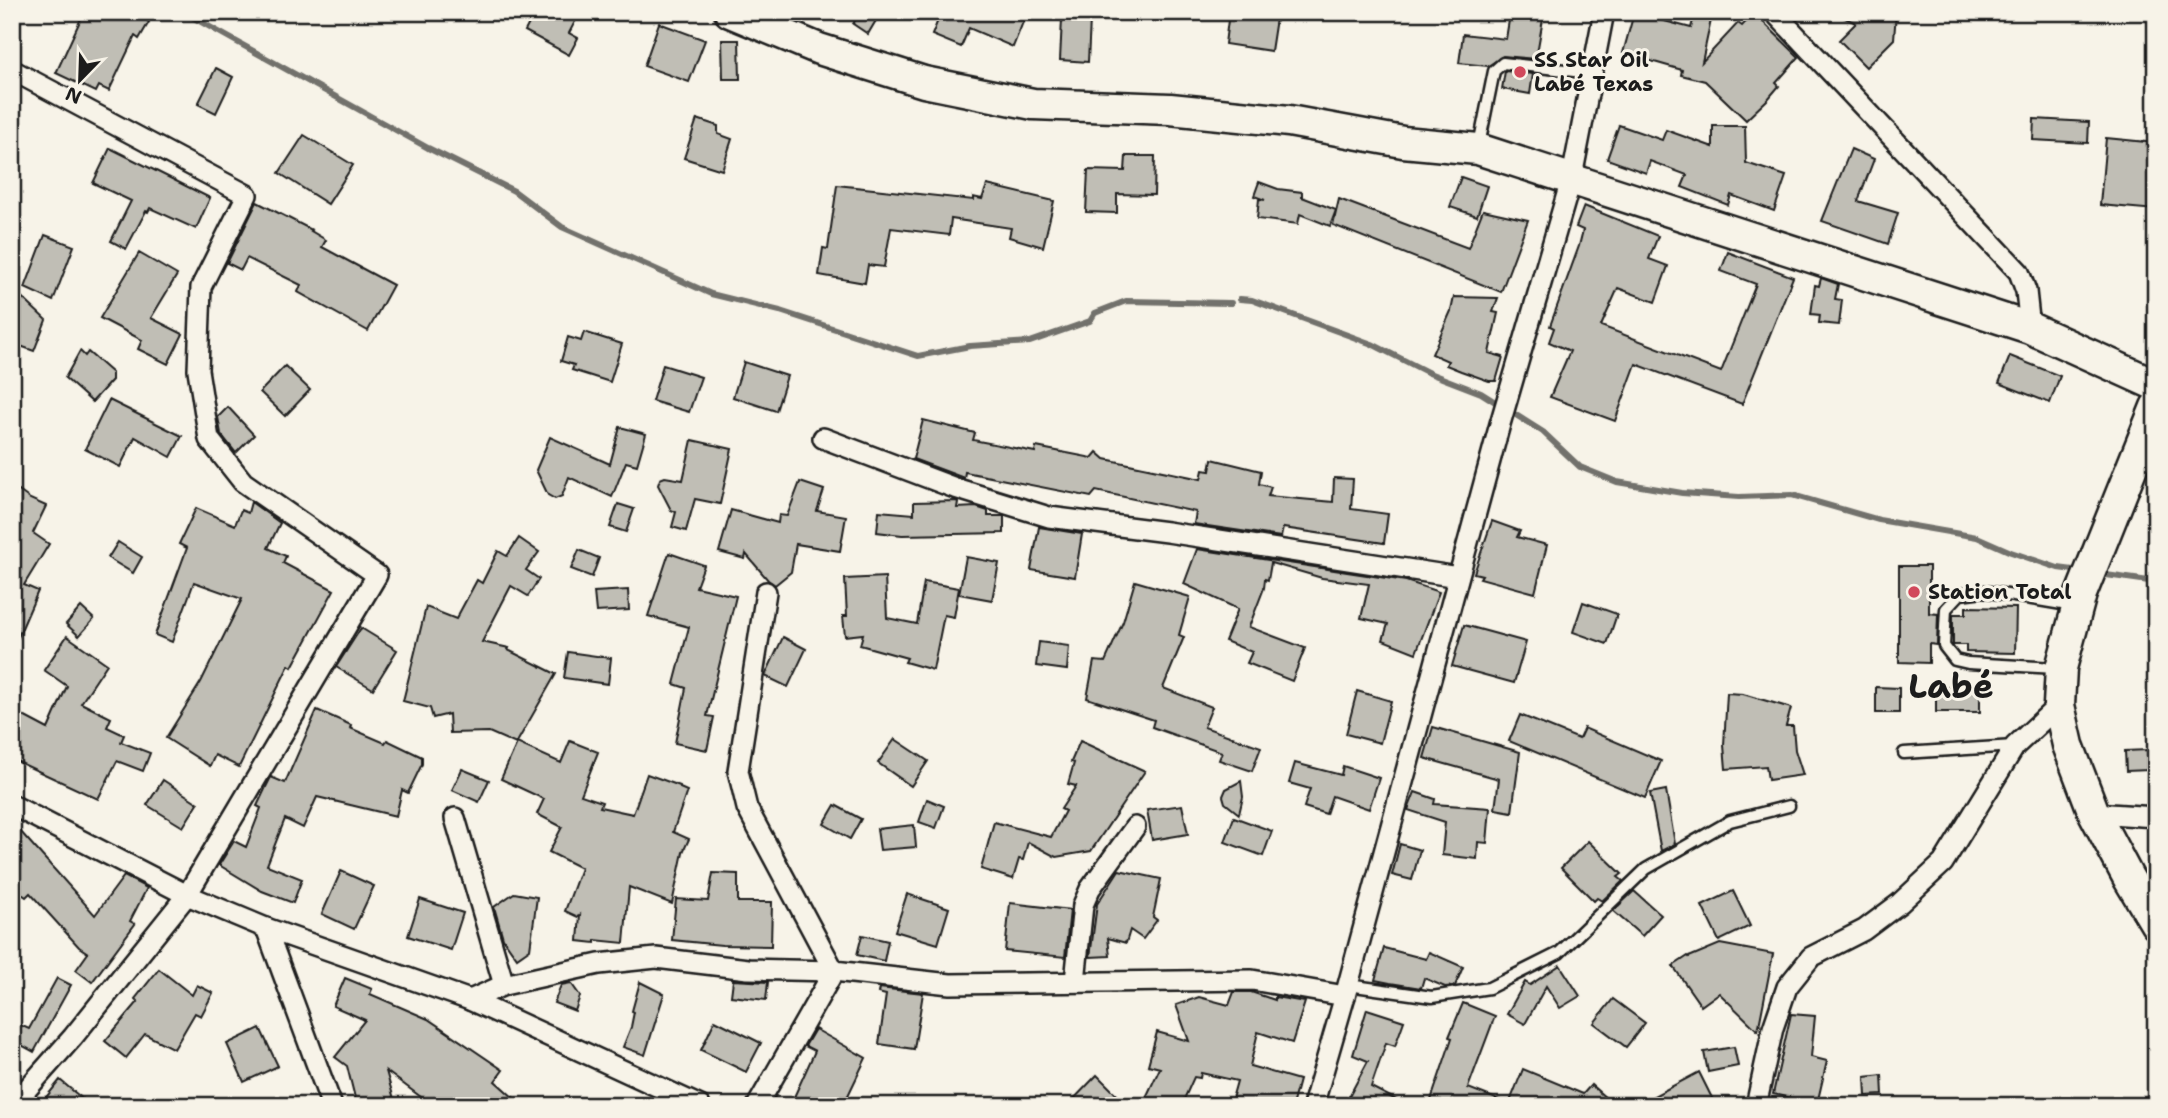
<svg xmlns="http://www.w3.org/2000/svg" width="2168" height="1118" font-family="'Shantell Sans',sans-serif">
<style>
.lines{fill:none;stroke-linecap:round;stroke-linejoin:round}
.stream{stroke:#72716c;stroke-width:6}
.building{fill:#c0beb5;stroke:#1c1c1c;stroke-width:2}
.service-casing{stroke:#1c1c1c;stroke-width:15}
.minor-casing{stroke:#1c1c1c;stroke-width:24}
.primary-casing{stroke:#1c1c1c;stroke-width:35}
.service{stroke:#f7f3e8;stroke-width:10}
.minor{stroke:#f7f3e8;stroke-width:19}
.primary{stroke:#f7f3e8;stroke-width:30}
.poi-dot{fill:#d1495b;stroke:#f7f3e8;stroke-width:2.5}
.labels{text-anchor:middle;stroke-width:6;stroke-linejoin:round;paint-order:stroke}
.poi-label{font-size:21px;font-weight:bold;fill:#1c1c1c;stroke:#f7f3e8;text-anchor:start}
.town-label{font-size:35px;font-weight:bold;fill:#1c1c1c;stroke:#f7f3e8}
</style>
<rect width="100%" height="100%" fill="#f7f3e8"/>
<filter id="ink" filterUnits="userSpaceOnUse"><feTurbulence type="fractalNoise" baseFrequency=".0143" numOctaves="2"/><feDisplacementMap in="SourceGraphic" scale="14" xChannelSelector="R" yChannelSelector="G"/><feConvolveMatrix kernelMatrix="1 2 1 2 8 2 1 2 1" color-interpolation-filters="sRGB"/></filter>
<g filter="url(#ink)">
<g class="lines">
<g class="stream">
<path d="M183 12 428 148 514 191 562 227 711 294 780 311 918 356 970 346 1030 342 1090 321 1095 313 1126 301 1231 303"/>
<path d="M1240 299 1252 300 1372 344 1429 373 1481 393 1543 432 1580 467 1617 482 1682 493 1739 497 1792 495 1879 520 1977 537 2011 552 2058 568 2081 571"/>
<path d="M2099 574 2156 582"/>
</g>
</g>
<g class="building">
<path d="M84 12H132L149 22 139 39 135 36 109 91 99 86 96 92 56 73Z"/>
<path d="M535 12H580L569 33 578 38 569 55 525 31Z"/>
<path d="M860 12H881L868 34 853 24Z"/>
<path d="M934 12H1027L1013 47 969 28 961 47 932 35 940 15Z"/>
<path d="M1229 12H1277L1271 51 1225 44Z"/>
<path d="M1832 12H1896L1894 39 1866 67 1839 40 1856 23Z"/>
<path d="M1634 13 1691 28 1694 17 1711 20 1702 62 1738 23 1742 26 1754 13 1799 57 1776 83 1779 86 1768 99 1746 120 1705 81 1681 75 1682 70 1623 53Z"/>
<path d="M1510 14 1543 19 1536 59 1503 56 1488 66 1459 63 1463 34 1506 39Z"/>
<path d="M1062 19 1090 20 1088 62 1060 60Z"/>
<path d="M659 23 705 40 689 82 644 66Z"/>
<path d="M722 40H739L740 79H723Z"/>
<path d="M216 68 233 77 216 113 198 104Z"/>
<path d="M1505 71 1533 74 1530 94 1502 89Z"/>
<path d="M697 119 718 126V134L732 139 722 170 684 158Z"/>
<path d="M2034 119 2089 122 2088 143 2033 140Z"/>
<path d="M1619 125 1662 140 1666 130 1713 147V126H1745L1746 163 1786 176 1774 211 1731 195 1728 205 1682 187 1687 175 1650 161 1646 173 1607 159Z"/>
<path d="M304 135 353 165 328 204 279 173Z"/>
<path d="M2106 138 2156 143V210L2100 205Z"/>
<path d="M110 148 210 198 196 229 150 208 148 212 146 211 126 249 111 241 131 201 93 183Z"/>
<path d="M1851 149 1874 159 1858 201 1898 213 1888 244 1822 221Z"/>
<path d="M1126 156H1155L1154 195 1117 194V213L1086 212 1088 170 1125 171Z"/>
<path d="M1461 177 1487 186 1477 216 1450 207Z"/>
<path d="M1259 182 1278 189 1302 192V197L1336 210 1330 226 1300 214 1298 224 1257 219 1259 199 1265 200 1254 196Z"/>
<path d="M837 185 973 200V197L982 199 987 185 1054 201 1043 247 1009 237 1011 228 951 219 949 235 891 228 884 267 868 265 865 283 819 275 823 248 828 249Z"/>
<path d="M1339 199 1468 248 1483 210 1528 220 1501 292 1333 225Z"/>
<path d="M257 202 312 230 311 231 326 240 322 247 393 285 368 331 298 292 301 285 247 258 241 270 227 263Z"/>
<path d="M1584 206 1658 236 1649 259 1668 266 1655 302 1618 288 1601 326 1721 372 1756 284 1721 271 1728 252 1793 277 1742 404 1636 364 1615 421 1550 397 1570 351 1549 342 1554 328 1550 326 1579 246 1583 230 1576 227Z"/>
<path d="M45 235 74 246 53 301 25 288Z"/>
<path d="M139 253 177 275 151 318 183 334 168 364 138 349 142 340 100 318Z"/>
<path d="M1821 278 1838 284 1835 299 1842 300 1839 325 1819 323 1820 315 1811 314 1815 285 1819 286Z"/>
<path d="M12 288 46 320 34 351 12 343Z"/>
<path d="M1454 297 1498 298 1493 312 1498 313 1489 353 1503 357 1496 381H1489L1461 371 1446 365 1448 361 1432 354 1451 311Z"/>
<path d="M584 332 622 344 610 382 572 370 574 365 561 361 568 337 581 341Z"/>
<path d="M80 351 85 356 88 352 112 373V380L92 402 65 378Z"/>
<path d="M2010 356 2060 376 2050 403 1999 383Z"/>
<path d="M744 362 787 376 776 411 733 397Z"/>
<path d="M663 365 701 377 689 412 652 401Z"/>
<path d="M285 366 310 390 285 416 260 392Z"/>
<path d="M109 400 182 436 171 457 135 437 120 467 85 449Z"/>
<path d="M228 407 254 435 236 453 221 434 218 417Z"/>
<path d="M923 420 975 433 973 440 1035 452 1036 447 1092 458 1097 452 1105 459 1201 479 1203 470 1210 471 1212 459 1261 471 1259 484 1271 487 1268 496 1333 502 1334 478 1353 479 1351 509 1388 514 1384 543 1283 528 1281 537 1194 524 1196 512 1096 491 1091 497 965 472 964 478 913 459Z"/>
<path d="M620 427 646 434 637 465 626 462 612 497 569 477 562 496 555 499 548 495 536 470 550 437 610 464Z"/>
<path d="M692 440 732 449 720 504 695 499 686 531 672 527 676 512 671 510 658 485 660 479 665 477 683 480Z"/>
<path d="M800 482 824 490 817 511 846 516 840 551 796 544 791 572 775 585 768 580 746 554 745 559 719 552 731 510 778 523 779 515 787 516Z"/>
<path d="M12 486 30 499 46 506 33 533 49 544 24 585 38 591 12 651Z"/>
<path d="M251 502 280 523 268 548 286 556 283 563 334 590 292 667 289 665 239 767 215 755 210 766 166 738 201 682 242 599 194 582 172 642 155 635 187 548 179 544 196 508 235 525 241 510 248 513Z"/>
<path d="M914 502 956 501 958 502 957 508 976 507 988 511V516H1004V533L902 535 877 532 879 511 914 514Z"/>
<path d="M618 504 634 509 626 532 610 527Z"/>
<path d="M1492 521 1520 531 1517 537 1547 545 1535 593 1480 578 1482 575 1474 573Z"/>
<path d="M1039 527 1082 534 1075 577 1031 570Z"/>
<path d="M519 538 539 552 526 570 539 579 528 596 511 586 482 642 509 648 508 650 556 674 516 744 489 732 450 733 449 714 433 718 430 708 403 701 426 607 456 619 477 580 482 583 498 551 507 556Z"/>
<path d="M118 542 142 557 133 573 108 558Z"/>
<path d="M1197 549 1406 581 1439 592 1416 653 1383 640 1388 624 1361 618 1369 584 1322 578 1271 563 1268 580 1265 579 1264 588 1249 627 1305 648 1292 681 1247 663 1252 652 1225 641 1238 609 1184 584Z"/>
<path d="M579 550 599 558 592 577 571 569Z"/>
<path d="M669 553 704 565 696 587 736 596 707 716 714 717 707 750 675 743 686 688 674 684 689 627 648 616Z"/>
<path d="M966 557 999 563 992 600 959 594Z"/>
<path d="M1899 566H1929V613L1938 614 1937 645 1929 644V663L1899 662Z"/>
<path d="M885 577 887 618 917 624 924 582 959 588 954 617 944 615 933 670 905 662 907 658 860 645 863 634 845 636 843 616H847L845 579Z"/>
<path d="M1135 581 1190 597 1179 635 1184 637 1163 688 1212 707 1204 727 1261 747 1252 771 1219 760 1222 752 1152 727 1154 720 1087 698 1094 661 1105 662 1123 622Z"/>
<path d="M628 590 629 610 596 612 594 592Z"/>
<path d="M1583 602 1617 614 1607 644 1573 632Z"/>
<path d="M81 607 94 619 79 636 66 624Z"/>
<path d="M1966 607 2016 608 2015 653 1966 652V645H1953V614H1966Z"/>
<path d="M1464 625 1526 642 1514 683 1452 666Z"/>
<path d="M361 628 397 650 373 689 336 667Z"/>
<path d="M67 636 107 664 81 703 111 718 107 727 124 735 121 742 150 753 143 771 117 761 98 799 12 759V710L48 729 67 686 44 670Z"/>
<path d="M783 637 806 649 788 687 765 676Z"/>
<path d="M1039 642 1069 646 1067 670 1036 666Z"/>
<path d="M568 652 611 658 608 684 564 678Z"/>
<path d="M1876 687 1899 688V713H1876Z"/>
<rect x="1936" y="687" width="44" height="25"/>
<path d="M1357 691 1391 701 1380 743 1346 734Z"/>
<path d="M1727 693 1743 694 1791 708 1786 726H1793L1795 750 1803 775 1768 780 1766 766 1726 769 1724 745Z"/>
<path d="M317 710 351 725 350 728 385 743 387 740 422 757V764L408 793 402 790 396 816 317 797 303 828 285 819 267 865 302 879 293 903 262 891 219 865 234 841 246 847 261 808 257 806 266 787 271 777 285 783Z"/>
<path d="M1520 715 1579 739 1584 728 1661 761 1645 798 1509 741Z"/>
<path d="M1433 727 1520 752 1512 812 1495 809 1499 779 1424 758Z"/>
<path d="M895 739 928 761 911 786 878 763Z"/>
<path d="M570 741 598 752 581 795 602 802 600 807 633 814 647 774 680 786V788L687 791 673 832 689 839 683 852 672 904 629 887 624 943 595 940V943L578 941 580 915 578 917 565 911 581 868 549 852 562 827 537 814 544 799 501 779 517 743 561 763Z"/>
<path d="M1080 741 1145 771 1091 851 1056 857 1028 842 1023 860 1019 859 1013 879 981 869 994 822 1051 837 1065 811 1061 809 1076 786 1068 784 1074 763 1071 762Z"/>
<path d="M2148 750 2149 770 2126 771 2125 751Z"/>
<path d="M1295 763 1341 775 1343 766 1379 778 1369 809 1332 796 1326 814 1304 807 1310 789 1289 783Z"/>
<path d="M462 769 489 780 479 802 452 790Z"/>
<path d="M163 780 198 803 183 827 147 805Z"/>
<path d="M1241 781 1243 797 1239 814 1225 803 1223 796 1226 789Z"/>
<path d="M1666 790 1675 844 1661 851 1650 793Z"/>
<path d="M1415 792 1435 799 1434 804 1490 808 1487 843 1478 842 1477 859 1442 855 1445 822 1408 810Z"/>
<path d="M927 799 944 806 936 828 919 822Z"/>
<path d="M835 805 861 819 850 839 824 824Z"/>
<path d="M1182 805 1188 834 1152 840 1147 810Z"/>
<path d="M1234 817 1272 831 1263 856 1225 842Z"/>
<path d="M914 825 916 847 880 850 877 829Z"/>
<path d="M20 831 95 915 124 876 147 888 130 921 135 924 92 982 76 970 88 953 79 947 30 893 26 897 12 887V848Z"/>
<path d="M1588 841 1622 874 1618 877 1623 881 1602 901 1597 898 1594 901 1561 868Z"/>
<path d="M1400 844 1420 850 1412 880 1392 875Z"/>
<path d="M1119 870 1161 879 1153 917 1157 920 1143 939 1130 930 1126 943 1108 938 1110 956 1090 957 1097 904Z"/>
<path d="M341 871 374 886 354 929 322 914Z"/>
<path d="M713 873 738 874V902H772L771 946 722 945 672 940 676 899 708 901Z"/>
<path d="M1634 891 1661 915 1642 936 1613 911Z"/>
<path d="M1733 891 1750 926 1719 941 1702 906Z"/>
<path d="M514 893 537 897 530 949 517 958 503 938 494 907Z"/>
<path d="M907 894 949 908 938 944 895 931Z"/>
<path d="M420 899 463 913 451 950 408 936Z"/>
<path d="M1010 903 1070 910 1065 957 1005 951Z"/>
<path d="M862 935 888 941 884 961 857 955Z"/>
<path d="M1720 944 1773 954 1758 1031 1719 993 1701 1006 1673 966 1688 956 1689 957Z"/>
<path d="M1384 948 1426 959 1429 952 1463 967 1455 986 1445 987 1424 978 1421 988 1390 983 1375 980Z"/>
<path d="M1560 965 1580 996 1560 1008 1546 986 1525 1024 1507 1014 1525 982 1530 985Z"/>
<path d="M159 969 192 995 197 985 213 993 201 1016 195 1013 174 1049 145 1034 126 1058 105 1041 138 1002 135 999Z"/>
<path d="M57 978 71 985 34 1052 12 1040V1034L18 1024 29 1029Z"/>
<path d="M345 978 372 989 370 994 428 1019 503 1070 495 1081 523 1106H433L386 1071 396 1106H357L347 1066 335 1057 365 1020 333 1006Z"/>
<path d="M733 980 768 982 766 1000 731 996Z"/>
<path d="M640 982 664 994 645 1055 623 1047 631 1027 634 1012 632 1011Z"/>
<path d="M571 983 580 996 575 1011 554 1003 561 985Z"/>
<path d="M879 988 923 993 914 1049 879 1044 886 995 878 993Z"/>
<path d="M1234 992H1251L1275 1000V997L1305 1002 1292 1043 1258 1032 1250 1066 1299 1080 1292 1106H1230L1237 1081 1201 1073 1200 1078 1194 1077 1181 1106H1142L1160 1068 1148 1065 1157 1032 1189 1041 1176 1005 1199 997 1229 1005Z"/>
<path d="M1613 999 1645 1023 1626 1047 1594 1023Z"/>
<path d="M1463 1003 1495 1016 1468 1088 1509 1104 1523 1069 1583 1094 1591 1085 1615 1106H1429L1452 1038 1449 1037Z"/>
<path d="M1367 1009 1404 1021 1395 1046 1386 1043 1371 1087 1408 1106H1344L1368 1061 1353 1055Z"/>
<path d="M1791 1014 1815 1016 1811 1057 1827 1061 1817 1104 1773 1094Z"/>
<path d="M715 1020 761 1043 746 1072 701 1050Z"/>
<path d="M260 1028 278 1066 244 1082 227 1044Z"/>
<path d="M815 1029 866 1058 843 1106H812L794 1097 815 1051 805 1046Z"/>
<path d="M1734 1047 1738 1066 1708 1072 1704 1052Z"/>
<path d="M1699 1072 1716 1106H1635Z"/>
<path d="M1097 1075 1128 1106H1067Z"/>
<path d="M1882 1075 1883 1095 1866 1096 1865 1077Z"/>
<path d="M60 1080 91 1106H39Z"/>
</g>
<g class="lines">
<defs>
<g id="service">
<path d="M1479 145 1494 71 1503 63 1592 73"/>
<path d="M2057 668 1968 663 1955 660 1944 646 1946 609 1960 594 1983 591 2074 606"/>
<path d="M1904 753 2014 746"/>
<path d="M1348 985 1432 997 1489 988 1559 953 1646 869 1730 821 1789 806"/>
</g>
<g id="minor">
<path d="M1774 12 2019 272 2026 291 2030 328"/>
<path d="M12 70 247 195 201 287 198 370 209 439 243 482 377 575 187 895 73 1037 12 1106"/>
<path d="M823 438 955 488 1049 517 1167 532 1458 577"/>
<path d="M12 805 187 895 266 928 470 1000 700 1106"/>
<path d="M2094 813 2156 817"/>
<path d="M455 818 504 985"/>
<path d="M266 928 332 1106"/>
<path d="M1075 981 1083 905 1090 889 1135 827"/>
<path d="M470 1000 504 985 599 964 656 958 748 969 834 971 950 984 1252 980 1345 996"/>
<path d="M757 1106 834 971 747 808 738 771 766 592"/>
<path d="M1313 1106 1345 996 1500 424 1572 177 1604 12"/>
<path d="M1756 1106 1773 1028 1787 987 1811 957 1864 930 1900 903 1943 863 2015 746 2059 705"/>
</g>
<g id="primary">
<path d="M730 12 819 49 924 82 1033 104 1170 109 1289 121 1403 142 1478 149 2030 328 2156 385"/>
<path d="M2156 407 2081 594 2061 668 2059 705 2068 745 2094 813 2129 879 2156 924"/>
</g>
</defs>
<use href="#service" class="service-casing"/>
<use href="#minor" class="minor-casing"/>
<use href="#primary" class="primary-casing"/>
<use href="#service" class="service"/>
<use href="#minor" class="minor"/>
<use href="#primary" class="primary"/>
</g>
</g>
<g class="poi-dot">
<circle cx="1520" cy="72" r="7"/>
<circle cx="1914" cy="592" r="7"/>
</g>
<g class="labels">
<g class="poi-label">
<text x="1534" y="67">SS Star Oil<tspan x="1534" dy="24">Labé Texas</tspan></text>
<text x="1928" y="599">Station Total</text>
</g>
<g class="town-label">
<text x="1951" y="698">Labé</text>
</g>
</g>
<rect width="2168" height="1118" fill="none" stroke="#f7f3e8" stroke-width="42"/>
<rect x="21" y="21" width="2126" height="1076" fill="none" stroke="#1c1c1c" stroke-width="2.5" filter="url(#ink)"/>
<g transform="translate(80 80) rotate(203)" stroke="#f7f3e8" stroke-width="5" paint-order="stroke">
<path d="M0-5L12 26L0 18L-12 26Z" fill="#1c1c1c"/>
<text y="-10" font-size="19" font-weight="bold" text-anchor="middle" fill="#1c1c1c">N</text>
</g>
</svg>
